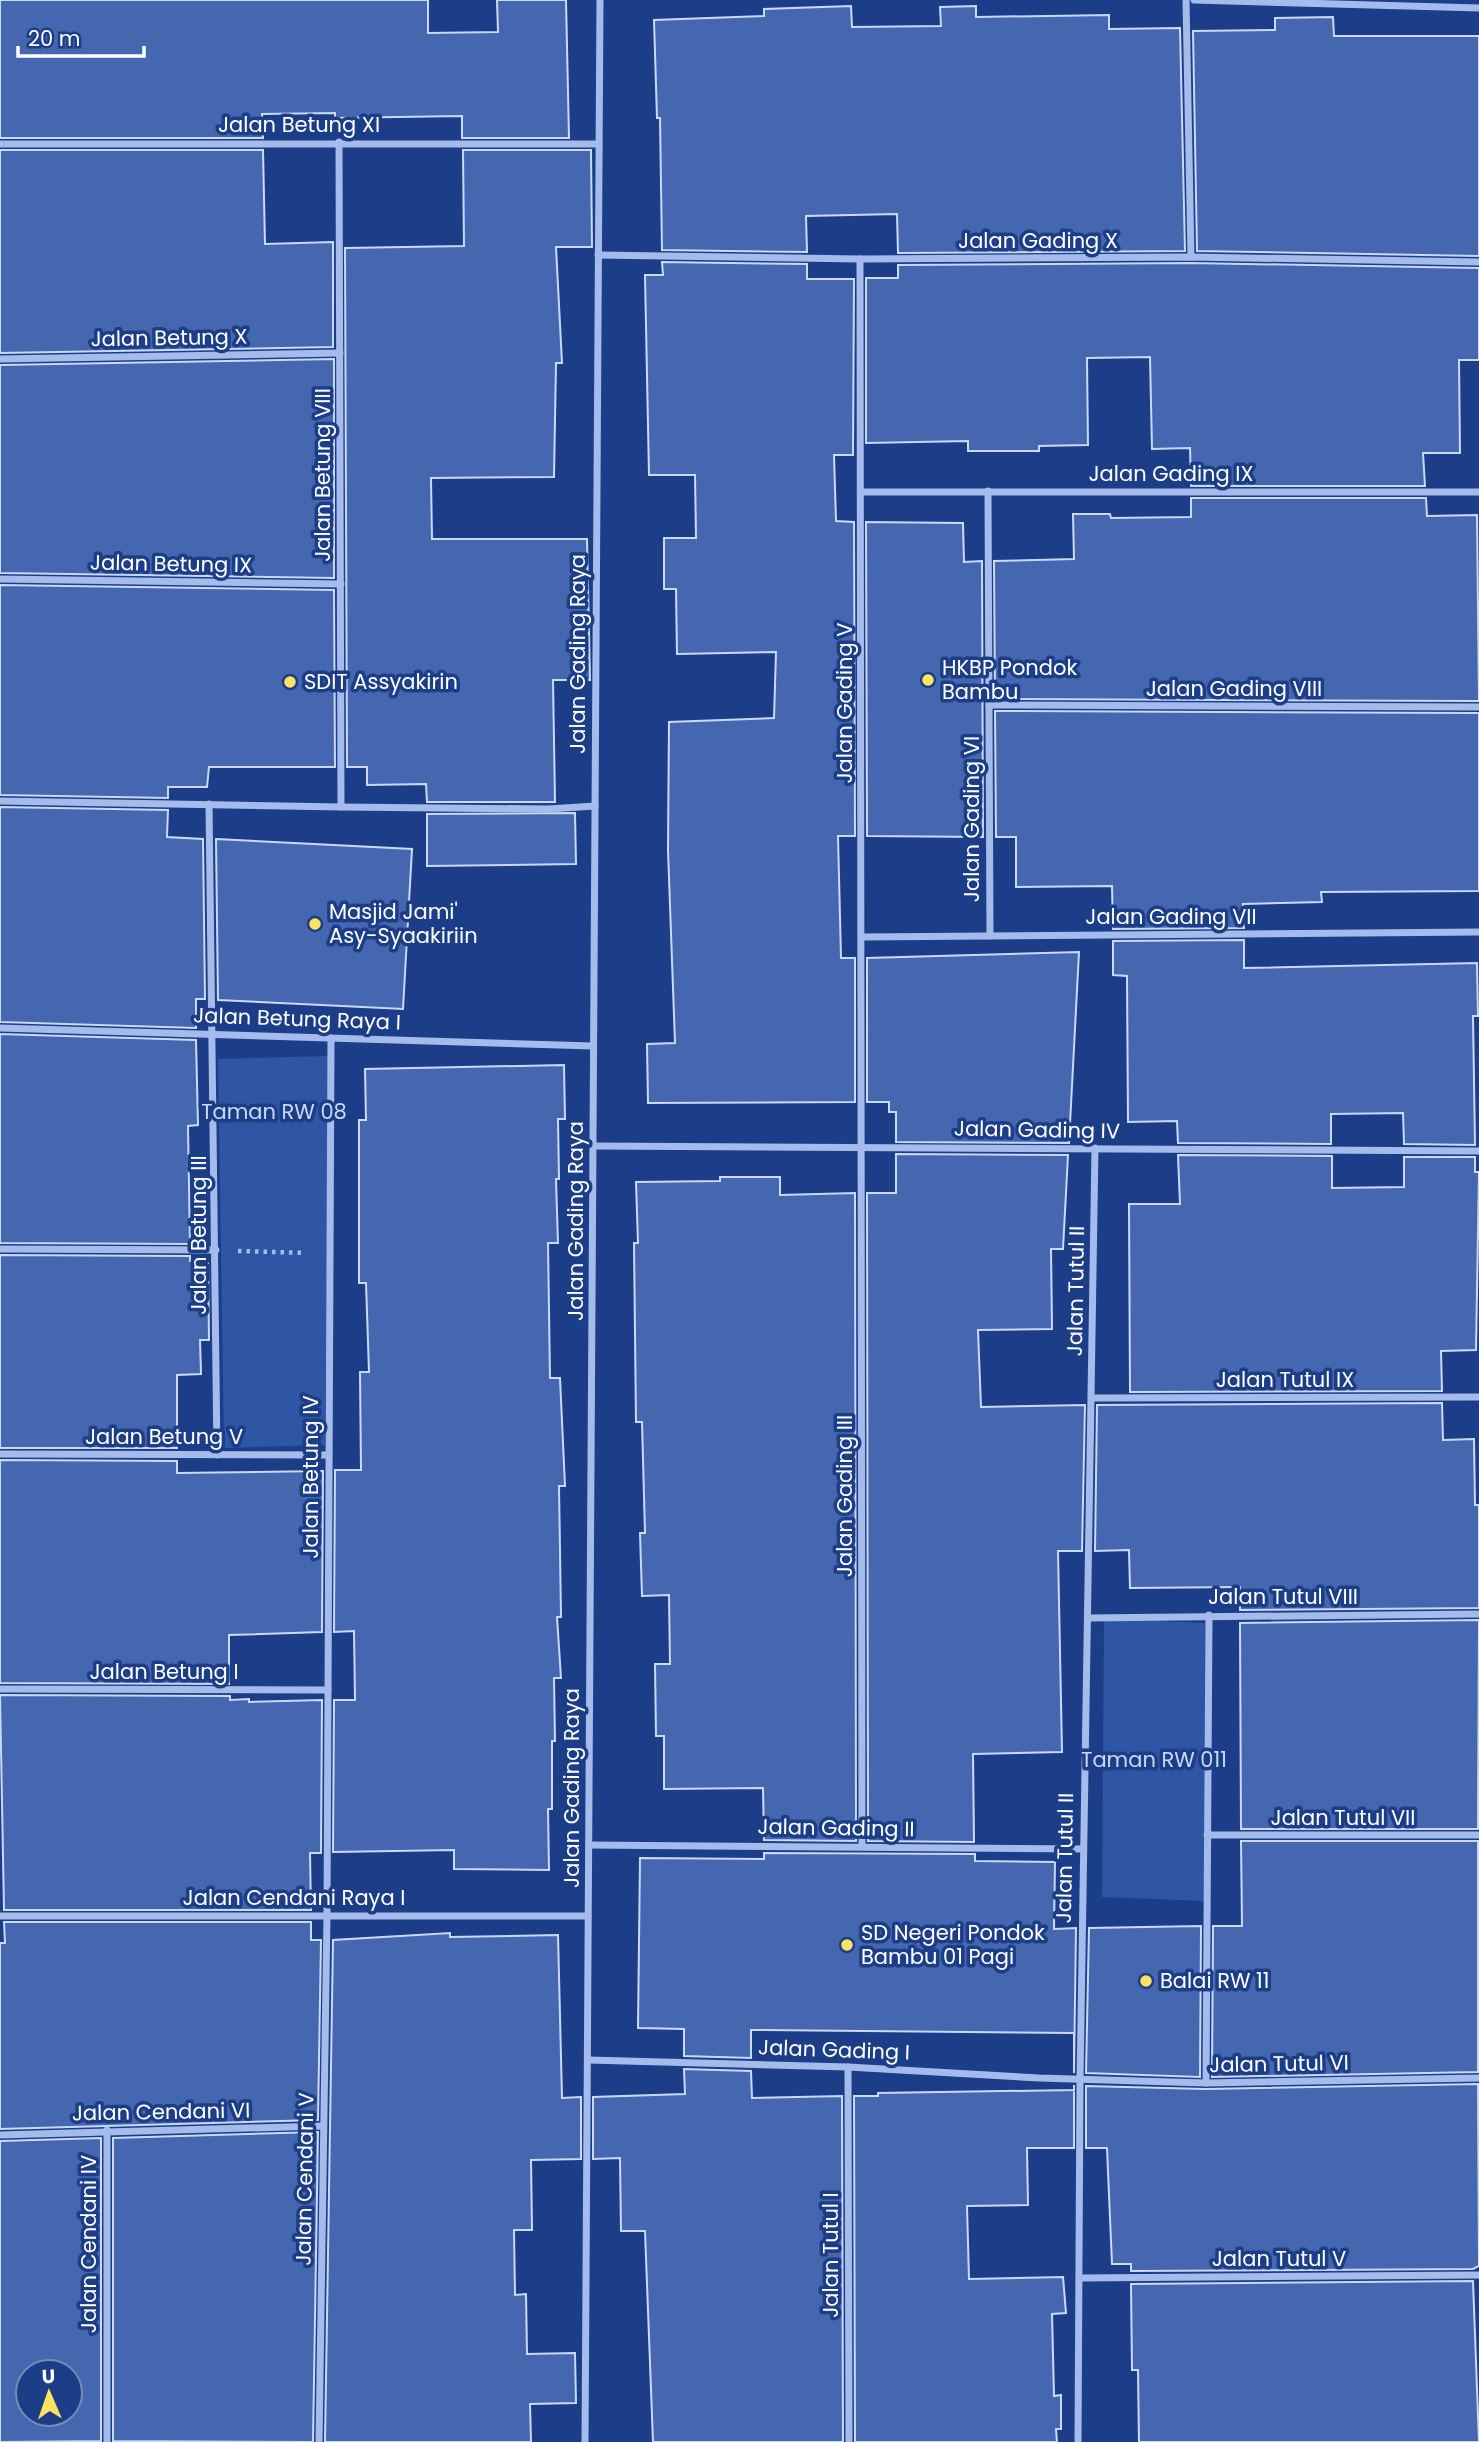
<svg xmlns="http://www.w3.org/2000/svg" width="1479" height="2442" font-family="Poppins,sans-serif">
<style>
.green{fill:#2f55a5}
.building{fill:#4467b0;stroke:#cad9f8;stroke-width:2;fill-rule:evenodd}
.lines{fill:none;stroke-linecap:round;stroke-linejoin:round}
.path{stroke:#a5bbeb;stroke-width:4.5;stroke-dasharray:3.5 5;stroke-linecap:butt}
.minor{stroke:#a5bbeb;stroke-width:7}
.poi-dot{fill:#fce362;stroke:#1c3d87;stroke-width:2.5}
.labels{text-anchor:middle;stroke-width:7;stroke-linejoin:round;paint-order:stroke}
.street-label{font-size:21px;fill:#fff;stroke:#1c3d87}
.poi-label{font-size:21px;fill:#fff;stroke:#1c3d87;text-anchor:start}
.park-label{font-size:21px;fill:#cad9f8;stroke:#1c3d87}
</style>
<rect width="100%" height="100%" fill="#1c3d87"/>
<g class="green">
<path d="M329 1056 325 1445 224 1448 218 1059Z"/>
<path d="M1104 1619 1205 1623 1204 1901 1102 1897Z"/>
</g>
<g class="building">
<path d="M0 0H428V33L498 32 497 0H566L569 138H462V116L335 118V113L262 114 263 138H0Z"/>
<path d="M851 6 852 27 941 26 940 7 976 6V17L1109 15V29L1180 28 1185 251 898 253 897 214 806 216 807 252 662 250 660 118H657L654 20 764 16V9Z"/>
<path d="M1333 17 1334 36H1479V256L1197 251 1193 31 1275 30V18Z"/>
<path d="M0 150H263L265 244 333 242V347L0 353Z"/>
<path d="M463 150H591L592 247H556L562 363H556L554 477 431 478 432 539H587L590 680H553L555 802H427L426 784 367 785V767H347L345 248 464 246Z"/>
<path d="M662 262 807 264V279H854L853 455H834L836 521 854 522 855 836H838L841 958H855V1102L648 1103 647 1044 675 1043 668 850 669 722 774 718 776 652 677 654 676 589H664V538H696L695 475H649L645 275H663Z"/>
<path d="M1191 263 1479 268V360H1459L1460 453H1423L1425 486H1191L1190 448 1152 449 1150 357 1087 358 1088 445 1039 446V451H968V441L866 443V278H898V265Z"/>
<path d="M334 359V578L0 573V365Z"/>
<path d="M1191 498H1426L1427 516 1477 515 1479 701 995 699 994 561 1074 559 1073 514H1110L1111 518 1191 517Z"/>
<path d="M866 522 963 523 964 562 982 561 983 837 867 836Z"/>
<path d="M0 585 334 590 335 767H209L207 787H168V798L0 795Z"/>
<path d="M995 711 1479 713V891L1321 892 1322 902 1243 904 1244 928 1113 929 1112 886 1016 887V837H996Z"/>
<path d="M0 807 168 810 167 837 203 839 205 999H196V1028L0 1022Z"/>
<path d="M575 813 576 864 427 866V814Z"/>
<path d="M216 839 412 849 403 1009 218 1000Z"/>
<path d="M1244 940V968L1477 963 1478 1016H1473L1475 1145 1404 1144 1403 1113 1331 1114V1144L1178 1143 1177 1121 1128 1122 1127 976 1113 975V941Z"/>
<path d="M1079 952 1069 1143 896 1142V1112H889V1102H867V958Z"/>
<path d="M0 1034 196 1040 198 1125 188 1126 190 1244 0 1243Z"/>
<path d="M564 1065 565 1119H558L559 1179H556L558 1243H548L550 1378H560L565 1486H559L561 1617H557L561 1678H554L555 1741H552V1809H548L549 1870 454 1869V1850L333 1852 334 1700H355L354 1631 334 1632 335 1470H361L360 1372H369L366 1283H359V1120H366L365 1069Z"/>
<path d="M896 1154 1068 1155 1063 1249H1051L1052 1329 978 1330 981 1407 1085 1405 1082 1551H1058L1062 1752 973 1754 974 1842 868 1841 867 1193H896Z"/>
<path d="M1178 1155 1332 1156V1188L1404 1187V1157H1475V1172H1479L1476 1350 1441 1351 1442 1391 1130 1392 1129 1204H1180Z"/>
<path d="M720 1177H780V1195L855 1193 856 1841 764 1840 763 1788 664 1789V1736H656L655 1664H670L669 1595 642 1596 640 1533H645L642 1422H636L634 1243H638L636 1182 720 1181Z"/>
<path d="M0 1255 190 1256V1261L208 1260 209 1340H200L201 1374 177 1375V1448H0Z"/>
<path d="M1442 1403 1443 1440 1474 1439 1475 1505H1479V1608L1240 1610V1587L1130 1588 1129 1550 1095 1551 1097 1405Z"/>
<path d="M0 1460 177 1461V1473L323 1471 322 1632 229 1635V1684L0 1683Z"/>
<path d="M1479 1620 1478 1829H1241L1240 1623Z"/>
<path d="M0 1695 230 1696V1700L249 1699V1702L322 1700 321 1853H310L311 1910H4Z"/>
<path d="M1241 1841H1478V2072L1212 2077 1213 1926H1242Z"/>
<path d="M764 1853 975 1854V1861L1055 1862 1054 1929 1076 1928 1074 2073V2033L751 2030V2058L684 2056V2029L638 2028 640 1858 764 1859Z"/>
<path d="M4 1922H311V1940H321L318 2120 0 2129V1943H5Z"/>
<path d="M1201 1926 1200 2077 1086 2073 1089 1928Z"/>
<path d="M450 1933V1937L558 1935 562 2098 581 2097V2159L531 2160 532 2230H514L515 2295 526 2294 527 2354 575 2353 576 2403 530 2404 531 2442H325L333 1940Z"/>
<path d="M684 2069 751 2071 752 2098 842 2096 843 2442H653L645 2231H621L620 2158 593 2159V2097L685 2094Z"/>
<path d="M1478 2084 1479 2266 1473 2269 1131 2271V2264H1112L1107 2148H1086V2086L1206 2089Z"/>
<path d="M1074 2085V2148H1027L1028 2205 967 2206 969 2279 1063 2277 1066 2313 1052 2314 1054 2396 1061 2395V2429H1056L1057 2442H855L854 2096H878V2093L1074 2090Z"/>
<path d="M318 2132 313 2442 113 2441V2138Z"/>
<path d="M101 2138V2441L0 2442V2141ZM28 2372H70V2414H28Z"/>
<path d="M1473 2281 1479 2442H1139L1138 2370H1132L1131 2284Z"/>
</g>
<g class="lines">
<path class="path" d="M238 1251 306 1253"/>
<g class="minor">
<path d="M1186 0 1191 257"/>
<path d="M1194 0 1479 8"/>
<path d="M339 142 341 807"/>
<path d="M0 144H599"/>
<path d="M598 255 860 259 1191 257 1479 262"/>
<path d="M860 259 862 1845"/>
<path d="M0 359 340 353"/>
<path d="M988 491 990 936"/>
<path d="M863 492H1479"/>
<path d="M0 579 341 584"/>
<path d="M989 705 1479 707"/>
<path d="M0 801 341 807 548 809 595 806"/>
<path d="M209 804 217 1455"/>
<path d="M863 937 1479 932"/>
<path d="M0 1028 593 1046"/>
<path d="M594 1146 1479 1151"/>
<path d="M0 1249 216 1250"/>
<path d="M1092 1398 1479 1397"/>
<path d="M0 1454 329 1455"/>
<path d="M1088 1618 1479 1614"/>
<path d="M0 1689 328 1690"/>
<path d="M1207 1835H1479"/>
<path d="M589 1845 1083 1849"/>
<path d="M0 1916H588"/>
<path d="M588 2060 848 2067 1039 2078 1206 2083 1479 2078"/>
<path d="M848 2067 849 2442"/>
<path d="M1206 2083 1209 1615"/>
<path d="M107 2130V2442"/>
<path d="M0 2135 323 2126"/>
<path d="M1080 2278 1479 2275"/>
<path d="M319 2442 327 1916 331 1038"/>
<path d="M585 2442 600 0"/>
<path d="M1078 2442 1080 2080 1095 1148"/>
</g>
</g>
<g class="poi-dot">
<circle cx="928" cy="680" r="7"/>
<circle cx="290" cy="682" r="7"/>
<circle cx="315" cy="924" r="7"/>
<circle cx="847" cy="1945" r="7"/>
<circle cx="1146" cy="1981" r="7"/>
</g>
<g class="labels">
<g class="street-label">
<text x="299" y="132">Jalan Betung XI</text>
<text x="1038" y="248">Jalan Gading X</text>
<text transform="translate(169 338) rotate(-1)" y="7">Jalan Betung X</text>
<text x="1171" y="481">Jalan Gading IX</text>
<text transform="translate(323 475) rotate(-90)" y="7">Jalan Betung VIII</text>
<text transform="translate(171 564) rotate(1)" y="7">Jalan Betung IX</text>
<text transform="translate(578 654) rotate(-90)" y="7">Jalan Gading Raya</text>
<text x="1234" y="696">Jalan Gading VIII</text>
<text transform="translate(845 703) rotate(-90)" y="7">Jalan Gading V</text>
<text transform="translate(972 819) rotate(-90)" y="7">Jalan Gading VI</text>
<text x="1171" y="924">Jalan Gading VII</text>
<text transform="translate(297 1019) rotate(2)" y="7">Jalan Betung Raya I</text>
<text transform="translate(1037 1130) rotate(1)" y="7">Jalan Gading IV</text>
<text transform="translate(576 1221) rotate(-90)" y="7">Jalan Gading Raya</text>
<text transform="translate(199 1235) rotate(-90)" y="7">Jalan Betung III</text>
<text transform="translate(1076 1291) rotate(-89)" y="7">Jalan Tutul II</text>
<text x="1285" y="1387">Jalan Tutul IX</text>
<text x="164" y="1444">Jalan Betung V</text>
<text transform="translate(311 1477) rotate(-90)" y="7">Jalan Betung IV</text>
<text transform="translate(845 1496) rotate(-90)" y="7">Jalan Gading III</text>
<text x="1283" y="1604">Jalan Tutul VIII</text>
<text x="164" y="1679">Jalan Betung I</text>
<text transform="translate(572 1788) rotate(-90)" y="7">Jalan Gading Raya</text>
<text x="1343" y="1825">Jalan Tutul VII</text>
<text transform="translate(836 1828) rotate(1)" y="7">Jalan Gading II</text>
<text transform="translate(1065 1858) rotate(-89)" y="7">Jalan Tutul II</text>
<text x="294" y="1905">Jalan Cendani Raya I</text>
<text transform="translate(834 2050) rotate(2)" y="7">Jalan Gading I</text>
<text transform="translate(1279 2064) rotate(-1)" y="7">Jalan Tutul VI</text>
<text transform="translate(161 2112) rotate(-1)" y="7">Jalan Cendani VI</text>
<text transform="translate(305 2179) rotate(-89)" y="7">Jalan Cendani V</text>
<text transform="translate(89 2244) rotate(-90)" y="7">Jalan Cendani IV</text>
<text transform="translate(831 2255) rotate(-90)" y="7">Jalan Tutul I</text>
<text x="1279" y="2266">Jalan Tutul V</text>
</g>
<g class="poi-label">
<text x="942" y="675">HKBP Pondok<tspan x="942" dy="24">Bambu</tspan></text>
<text x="304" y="689">SDIT Assyakirin</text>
<text x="329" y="919">Masjid Jami'<tspan x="329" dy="24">Asy-Syaakiriin</tspan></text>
<text x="861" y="1940">SD Negeri Pondok<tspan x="861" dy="24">Bambu 01 Pagi</tspan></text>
<text x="1160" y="1988">Balai RW 11</text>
</g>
<g class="park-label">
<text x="274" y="1119">Taman RW 08</text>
<text x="1154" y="1767">Taman RW 011</text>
</g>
</g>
<g transform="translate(49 2393) rotate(358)"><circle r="33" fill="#1c3d87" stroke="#778bb7" stroke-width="2"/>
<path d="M0-5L12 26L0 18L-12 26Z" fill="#fce362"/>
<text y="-10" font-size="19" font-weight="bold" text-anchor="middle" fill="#ffffff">U</text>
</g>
<path d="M18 46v10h126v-10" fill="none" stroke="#ffffff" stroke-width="3.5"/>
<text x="28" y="46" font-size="21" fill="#ffffff" stroke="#1c3d87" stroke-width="5" paint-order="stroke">20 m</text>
</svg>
